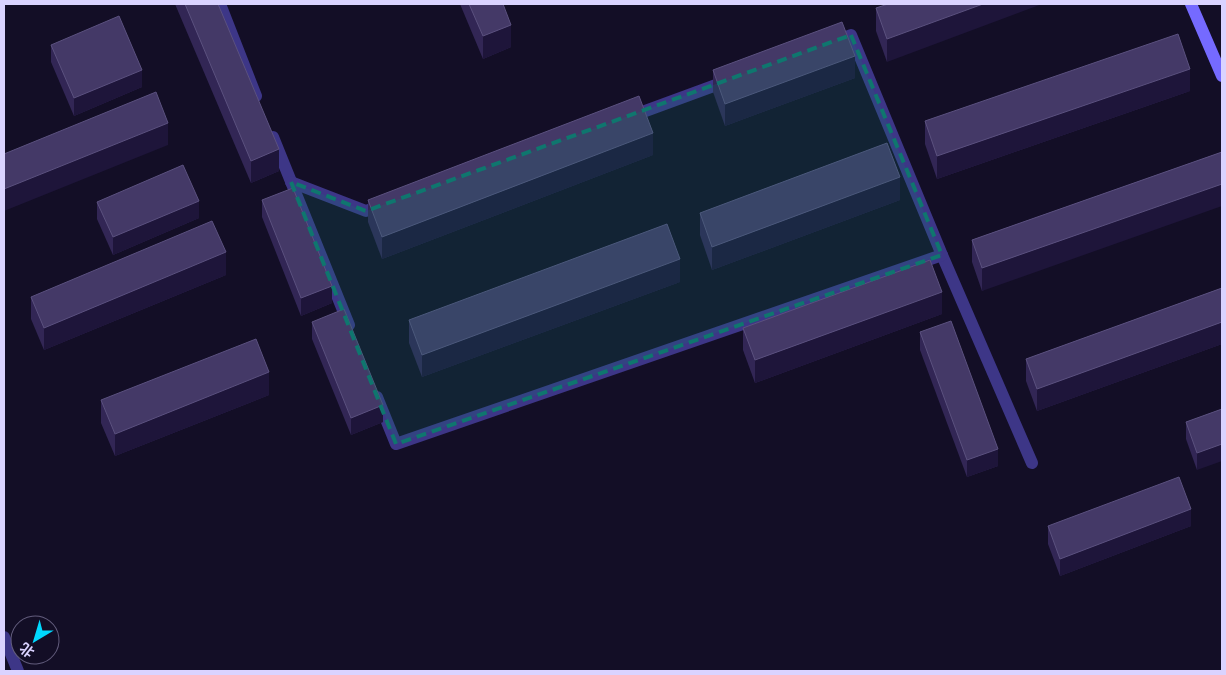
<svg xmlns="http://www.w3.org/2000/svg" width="1226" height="675" font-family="'Space Grotesk','Noto Sans SC',sans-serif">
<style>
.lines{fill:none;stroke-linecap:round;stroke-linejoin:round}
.street{stroke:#3d3687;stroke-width:12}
.secondary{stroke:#756aff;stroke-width:12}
.wall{fill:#322655}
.shaded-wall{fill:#1e153a}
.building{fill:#443967;stroke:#5b517f}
.marked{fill:#0f766e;fill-opacity:0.2;stroke:#0f766e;stroke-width:4;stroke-dasharray:10 6;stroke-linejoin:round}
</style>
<rect width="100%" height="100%" fill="#130e26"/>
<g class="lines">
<g class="street">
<path d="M220 4 256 96"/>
<path d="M833 42 851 35 942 255 1032 463"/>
<path d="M629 117 727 81"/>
<path d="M273 137 349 325"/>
<path d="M291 182 366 211 384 204"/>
<path d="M377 397 396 444 942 255"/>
<path d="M4 637 18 671"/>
</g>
<path class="secondary" d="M1191 4 1222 76"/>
</g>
<g class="wall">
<path d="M175 4H218L279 171 251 183Z"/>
<path d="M460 4H503L511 47 483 59Z"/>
<path d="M888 4 887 62 876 31V8Z"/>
<path d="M51 45 142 87 74 116 51 62Z"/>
<path d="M713 70 855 78 725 126 713 92Z"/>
<path d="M1190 91 937 179 925 144V121Z"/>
<path d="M1222 152 982 291 972 262V240Z"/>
<path d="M653 155 382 259 368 222V200Z"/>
<path d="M262 200 332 303 301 316 262 217Z"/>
<path d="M900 200 712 270 700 235V213Z"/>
<path d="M97 202 199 218 113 255 97 219Z"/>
<path d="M226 275 44 350 31 319V297Z"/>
<path d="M680 282 422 377 409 343V320Z"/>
<path d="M1222 288V344L1037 411 1026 381V359Z"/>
<path d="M942 314 755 383 743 350V328Z"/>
<path d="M312 322 383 422 351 435 312 339Z"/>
<path d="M920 332 998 466 967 477 920 350Z"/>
<path d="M269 395 115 456 101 423V400Z"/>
<path d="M1222 409 1197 470 1186 439V422Z"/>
<path d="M1048 526H1191L1060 576 1048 544Z"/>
</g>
<g class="shaded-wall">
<path d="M983 4H1042L887 62V39Z"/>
<path d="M511 25V47L483 59V36Z"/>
<path d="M855 56V78L725 126V104Z"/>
<path d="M1190 69V91L937 179V156Z"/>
<path d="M142 70V87L74 116V98Z"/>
<path d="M168 123V145L4 211V189Z"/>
<path d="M653 133V155L382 259V237Z"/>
<path d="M279 149V171L251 183V161Z"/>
<path d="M900 177V200L712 270V247Z"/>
<path d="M1222 184V206L982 291V268Z"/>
<path d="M199 201V218L113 255V237Z"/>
<path d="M226 252V275L44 350V328Z"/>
<path d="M680 259V282L422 377V355Z"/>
<path d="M332 286V303L301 316V298Z"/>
<path d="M942 292V314L755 383V360Z"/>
<path d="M1222 322V344L1037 411V389Z"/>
<path d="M269 372V395L115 456V434Z"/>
<path d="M383 405V422L351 435V418Z"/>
<path d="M1222 444V461L1197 470V453Z"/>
<path d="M998 449V466L967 477V460Z"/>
<path d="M1191 509V526L1060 576V559Z"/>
</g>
<g class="building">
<path d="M185 4H218L279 149 251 161Z"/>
<path d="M469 4H503L511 25 483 36Z"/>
<path d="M888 4H983L887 39 876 8Z"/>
<path d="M119 16 142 70 74 98 51 45Z"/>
<path d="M842 22 855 56 725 104 713 70Z"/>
<path d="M1178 34 1190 69 937 156 925 121Z"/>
<path d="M156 92 168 123 4 189V154Z"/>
<path d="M639 96 653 133 382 237 368 200Z"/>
<path d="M887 143 900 177 712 247 700 213Z"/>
<path d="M1222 152V184L982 268 972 240Z"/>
<path d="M183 165 199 201 113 237 97 202Z"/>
<path d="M293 188 332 286 301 298 262 200Z"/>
<path d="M212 221 226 252 44 328 31 297Z"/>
<path d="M667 224 680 259 422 355 409 320Z"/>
<path d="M930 260 942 292 755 360 743 328Z"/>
<path d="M1222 288V322L1037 389 1026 359Z"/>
<path d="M344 309 383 405 351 418 312 322Z"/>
<path d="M951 321 998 449 967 460 920 332Z"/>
<path d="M256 339 269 372 115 434 101 400Z"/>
<path d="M1222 409V444L1197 453 1186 422Z"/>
<path d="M1179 477 1191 509 1060 559 1048 526Z"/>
</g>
<path class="marked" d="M851 35 942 255 396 444 291 182 366 211Z"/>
<rect width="1226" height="675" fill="none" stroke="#dad3ff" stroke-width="10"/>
<g transform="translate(35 640) rotate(218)"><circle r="24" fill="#130e26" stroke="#635d7d"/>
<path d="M0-4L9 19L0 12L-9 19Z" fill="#00d8fe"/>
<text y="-8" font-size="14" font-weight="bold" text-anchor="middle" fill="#dad3ff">北</text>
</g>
</svg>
